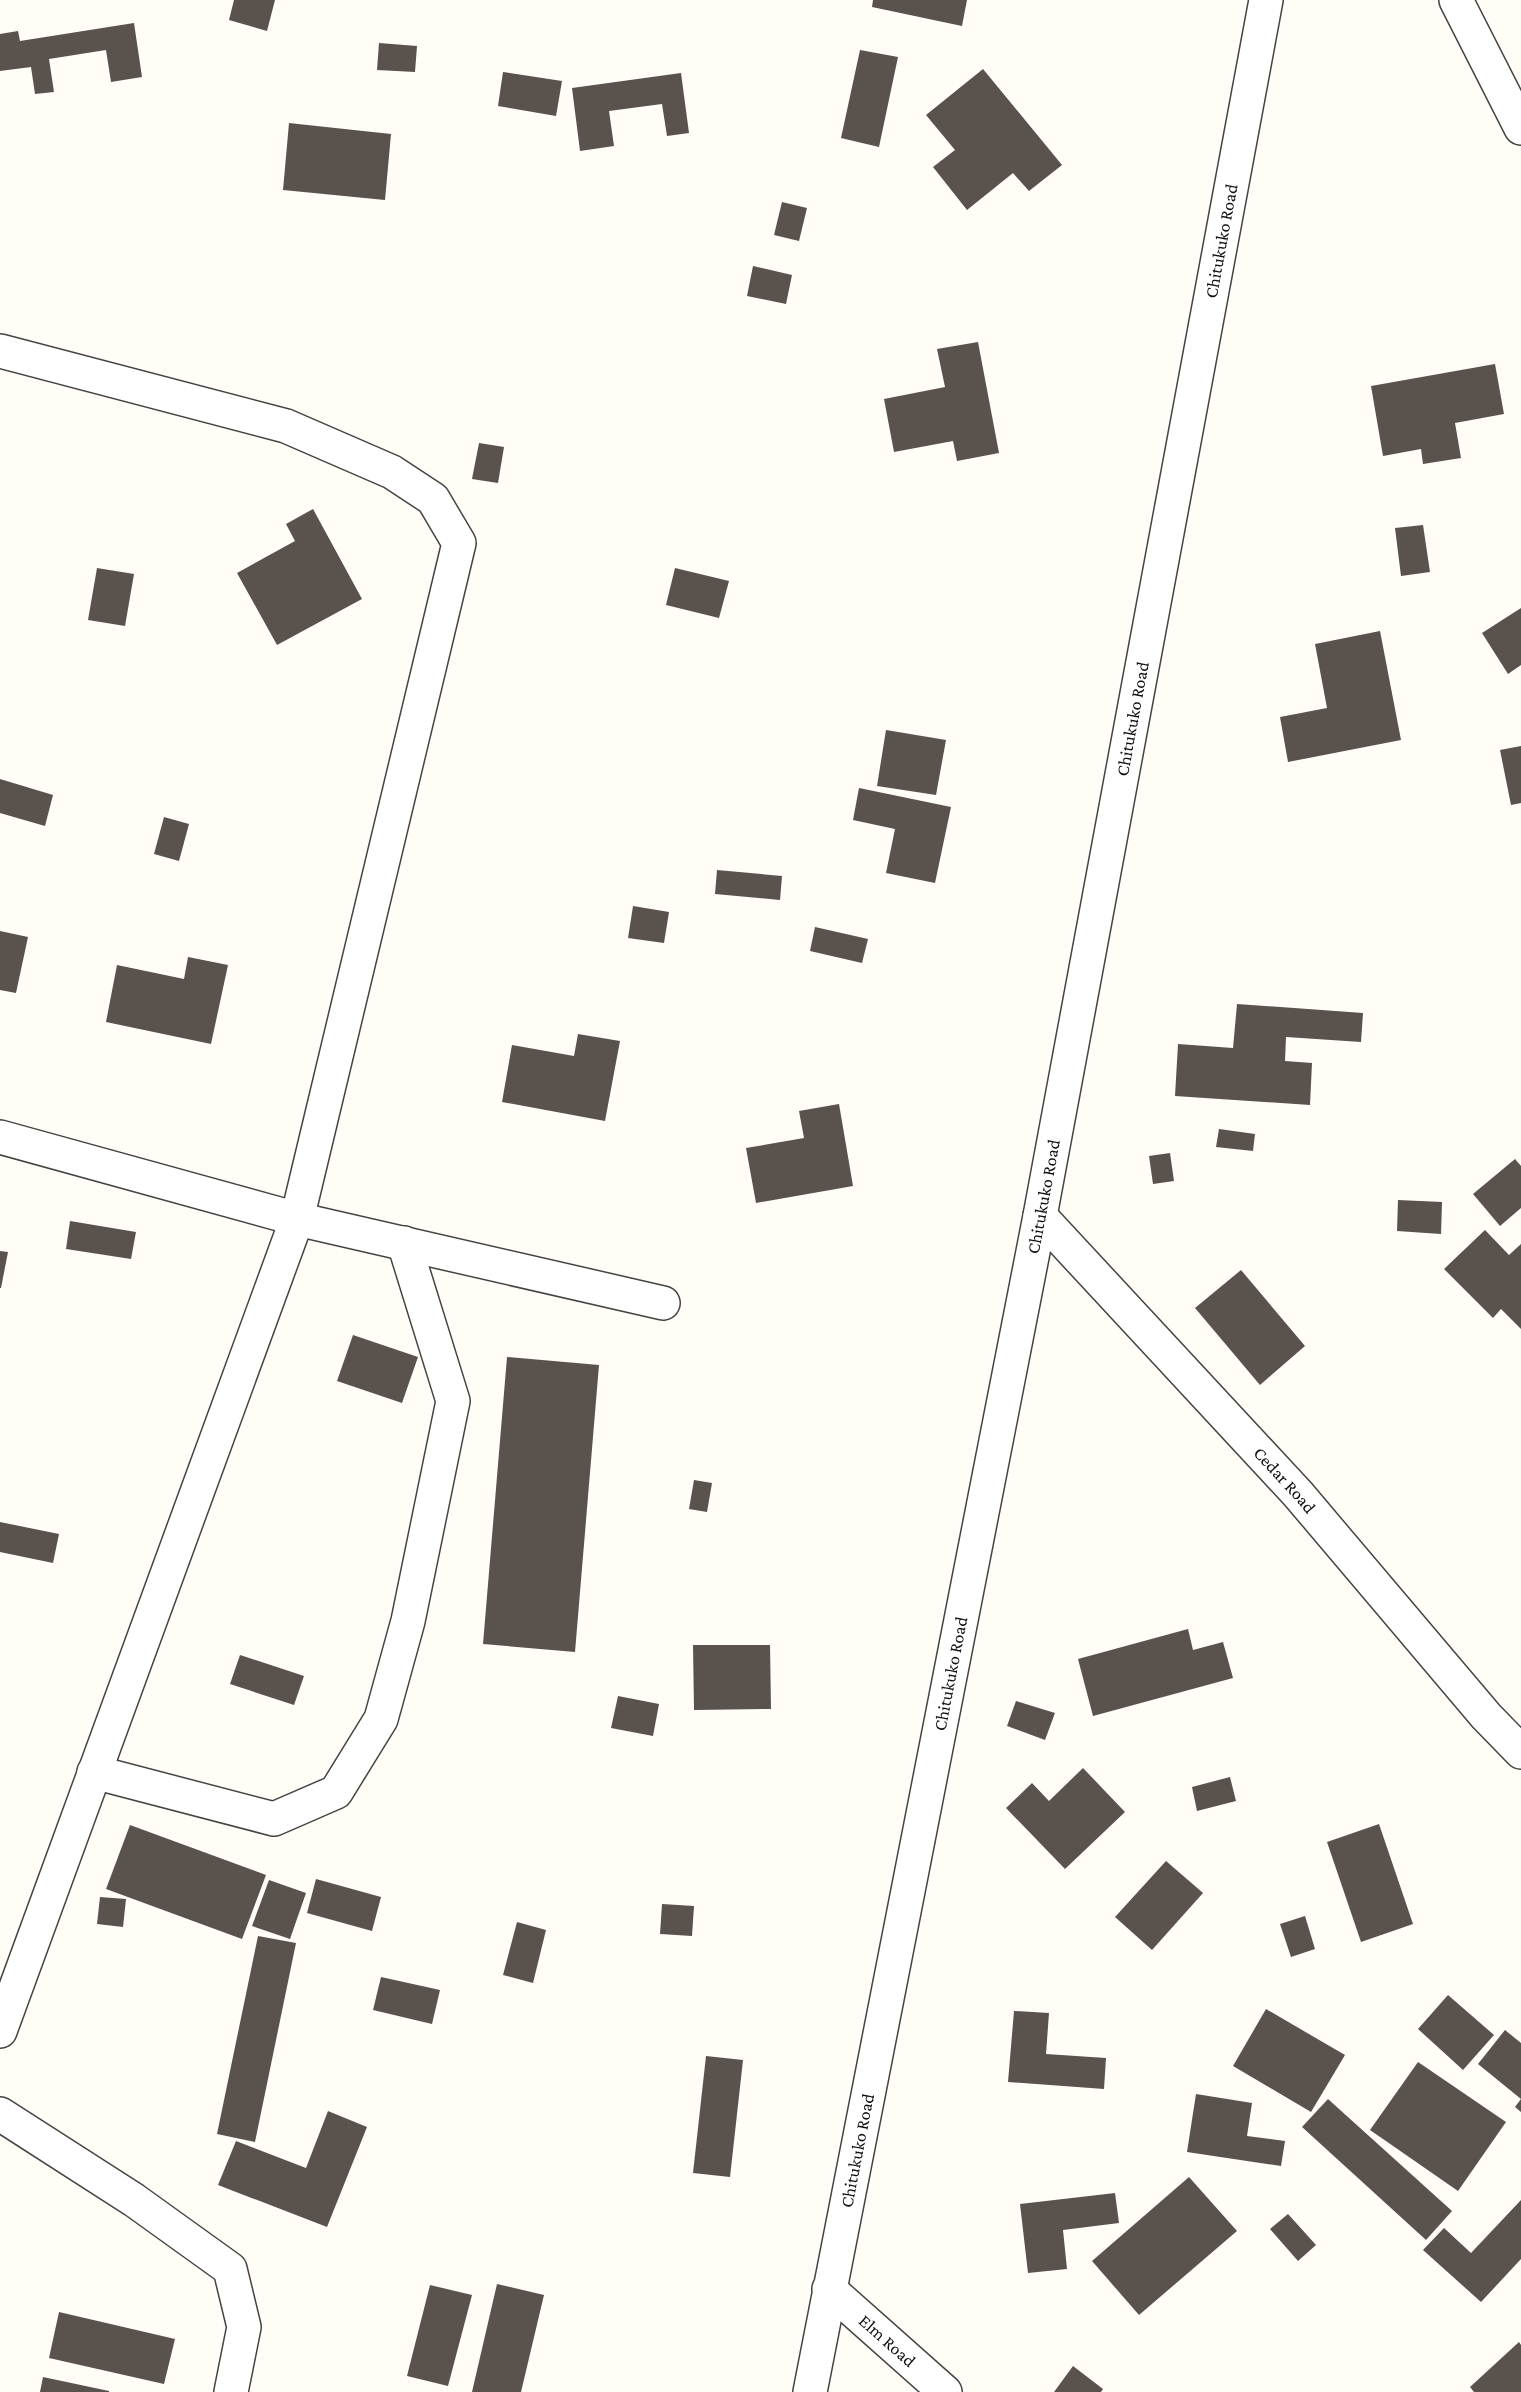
<svg xmlns="http://www.w3.org/2000/svg" width="1521" height="2392" font-family="'Crimson Pro',serif">
<style>
.building{fill:#5a524d}
.lines{fill:none;stroke-linecap:round;stroke-linejoin:round}
.minor-casing{stroke:#444;stroke-width:36}
.minor{stroke:#fff;stroke-width:33}
.labels{text-anchor:middle;stroke-width:6;stroke-linejoin:round;paint-order:stroke}
.street-label{font-size:18px;fill:#111;stroke:#fff}
</style>
<rect width="100%" height="100%" fill="#fffdf5"/>
<g class="building">
<path d="M234 0H275L267 31 229 20Z"/>
<path d="M873 0H967L962 26 872 7Z"/>
<path d="M134 23 142 77 111 82 106 50 49 59 54 92 35 94 31 67 0 71V34L18 31 20 41Z"/>
<path d="M379 43 417 46 415 72 377 70Z"/>
<path d="M860 50 898 57 879 147 841 138Z"/>
<path d="M983 69 1062 165 1029 191 1013 173 967 210 933 167 955 150 926 115Z"/>
<path d="M503 72 562 81 556 116 498 106Z"/>
<path d="M681 73 689 133 667 136 662 104 609 111 614 146 580 151 572 88Z"/>
<path d="M289 123 391 134 385 200 283 190Z"/>
<path d="M782 202 807 208 799 241 774 235Z"/>
<path d="M753 266 792 275 786 304 747 296Z"/>
<path d="M978 342 999 453 957 461 953 441 894 452 884 399 945 387 937 349Z"/>
<path d="M1495 364 1504 414 1455 423 1461 458 1423 464 1421 449 1383 456 1371 386Z"/>
<path d="M479 443 504 447 498 483 472 479Z"/>
<path d="M313 509 362 599 277 645 237 573 295 541 286 524Z"/>
<path d="M1423 525 1430 572 1401 576 1395 528Z"/>
<path d="M97 568 134 574 125 626 88 620Z"/>
<path d="M675 568 729 581 719 618 666 605Z"/>
<path d="M1521 608V665L1508 674 1482 633Z"/>
<path d="M1380 631 1401 740 1288 762 1280 717 1327 708 1315 644Z"/>
<path d="M886 730 946 740 936 795 877 786Z"/>
<path d="M1521 746V803L1511 805 1500 750Z"/>
<path d="M0 779 53 795 45 826 0 813Z"/>
<path d="M859 788 951 807 935 883 886 873 895 829 853 820Z"/>
<path d="M164 817 189 824 179 861 154 854Z"/>
<path d="M717 870 782 876 780 900 715 894Z"/>
<path d="M633 906 669 912 664 943 628 938Z"/>
<path d="M815 927 868 939 862 963 810 951Z"/>
<path d="M0 931 28 937 16 993 0 990Z"/>
<path d="M188 957 228 965 211 1044 106 1022 117 965 184 979Z"/>
<path d="M1237 1004 1363 1013 1361 1042 1286 1037 1285 1061 1312 1063 1310 1105 1175 1096 1178 1044 1233 1048Z"/>
<path d="M578 1034 620 1041 605 1121 502 1102 512 1045 574 1056Z"/>
<path d="M839 1104 853 1186 756 1203 746 1148 804 1138 799 1111Z"/>
<path d="M1219 1129 1255 1134 1253 1151 1216 1147Z"/>
<path d="M1170 1153 1174 1181 1153 1184 1149 1156Z"/>
<path d="M1515 1159 1521 1166V1208L1500 1226 1473 1194Z"/>
<path d="M1398 1200 1442 1202 1441 1234 1397 1231Z"/>
<path d="M70 1221 136 1232 131 1259 66 1249Z"/>
<path d="M1485 1230 1509 1255 1521 1244V1329L1501 1309 1493 1318 1444 1269Z"/>
<path d="M0 1251 8 1252 1 1288H0Z"/>
<path d="M1241 1270 1305 1346 1260 1385 1195 1308Z"/>
<path d="M353 1335 418 1357 402 1403 337 1381Z"/>
<path d="M507 1357 599 1365 575 1652 483 1644Z"/>
<path d="M694 1480 712 1483 707 1512 689 1509Z"/>
<path d="M0 1522 59 1534 53 1563 0 1552Z"/>
<path d="M1188 1629 1193 1650 1223 1642 1233 1678 1093 1716 1078 1659Z"/>
<path d="M693 1645H770L771 1709 694 1710Z"/>
<path d="M240 1655 304 1676 294 1705 230 1684Z"/>
<path d="M618 1696 659 1704 653 1736 611 1728Z"/>
<path d="M1016 1701 1055 1713 1045 1740 1007 1726Z"/>
<path d="M1083 1768 1125 1812 1065 1869 1006 1808 1032 1783 1049 1801Z"/>
<path d="M1230 1777 1236 1801 1197 1811 1192 1787Z"/>
<path d="M1379 1824 1413 1924 1361 1942 1327 1842Z"/>
<path d="M130 1825 266 1875 242 1939 106 1889Z"/>
<path d="M1166 1861 1203 1893 1152 1950 1115 1917Z"/>
<path d="M316 1879 381 1897 372 1931 307 1913Z"/>
<path d="M269 1880 306 1893 290 1939 252 1926Z"/>
<path d="M100 1897 126 1899 123 1927 97 1924Z"/>
<path d="M662 1904 694 1906 692 1936 660 1934Z"/>
<path d="M1305 1916 1315 1949 1291 1957 1280 1924Z"/>
<path d="M517 1922 546 1930 533 1983 503 1975Z"/>
<path d="M258 1936 296 1943 255 2142 217 2134Z"/>
<path d="M381 1977 440 1990 432 2024 373 2010Z"/>
<path d="M1448 1995 1494 2035 1463 2070 1418 2029Z"/>
<path d="M1266 2009 1345 2055 1311 2112 1233 2066Z"/>
<path d="M1014 2011 1049 2013 1046 2054 1106 2058 1104 2089 1008 2082Z"/>
<path d="M1505 2030 1521 2043V2112L1515 2107 1521 2099 1478 2064Z"/>
<path d="M706 2056 743 2060 730 2177 693 2173Z"/>
<path d="M1418 2062 1506 2122 1458 2191 1370 2130Z"/>
<path d="M1196 2094 1252 2103 1247 2136 1285 2141 1281 2166 1187 2152Z"/>
<path d="M1328 2099 1452 2211 1426 2240 1302 2127Z"/>
<path d="M328 2111 367 2127 327 2227 218 2185 236 2141 306 2168Z"/>
<path d="M1189 2177 1237 2231 1139 2315 1092 2261Z"/>
<path d="M1115 2193 1119 2223 1063 2230 1067 2269 1028 2273 1020 2204Z"/>
<path d="M1521 2200V2259L1481 2302 1423 2250 1444 2228 1471 2253Z"/>
<path d="M1288 2214 1316 2245 1298 2261 1270 2229Z"/>
<path d="M497 2284 544 2295 521 2392H472Z"/>
<path d="M430 2285 472 2295 448 2386 407 2376Z"/>
<path d="M59 2312 175 2339 164 2384 49 2358Z"/>
<path d="M1519 2342 1521 2345V2392H1474L1470 2387Z"/>
<path d="M1073 2366 1103 2389 1101 2392H1054Z"/>
<path d="M43 2377 109 2391V2392H40Z"/>
</g>
<g class="lines">
<defs>
<g id="minor">
<path d="M1456 0 1521 128"/>
<path d="M0 351 286 426 392 472 433 499 459 543 297 1219 0 2031"/>
<path d="M0 1137 297 1219 663 1303"/>
<path id="s1" d="M1040 1216 1298 1494 1486 1716 1521 1752"/>
<path d="M94 1772 274 1819 336 1792 381 1719 408 1621 453 1401 404 1243"/>
<path d="M0 2114 134 2200 230 2269 244 2327 231 2392"/>
<path id="s2" d="M829 2289 945 2392"/>
<path id="s3" d="M810 2392 1040 1216 1266 0"/>
</g>
</defs>
<use href="#minor" class="minor-casing"/>
<use href="#minor" class="minor"/>
</g>
<g class="labels">
<g class="street-label">
<text dy="6" stroke="none"><textPath href="#s3" startOffset="2190">Chitukuko Road</textPath></text>
<text dy="6" stroke="none"><textPath href="#s3" startOffset="1704">Chitukuko Road</textPath></text>
<text dy="6" stroke="none"><textPath href="#s3" startOffset="1218">Chitukuko Road</textPath></text>
<text dy="6" stroke="none"><textPath href="#s1" startOffset="360">Cedar Road</textPath></text>
<text dy="6" stroke="none"><textPath href="#s3" startOffset="732">Chitukuko Road</textPath></text>
<text dy="6" stroke="none"><textPath href="#s3" startOffset="246">Chitukuko Road</textPath></text>
<text dy="6" stroke="none"><textPath href="#s2" startOffset="78">Elm Road</textPath></text>
</g>
</g>
</svg>
